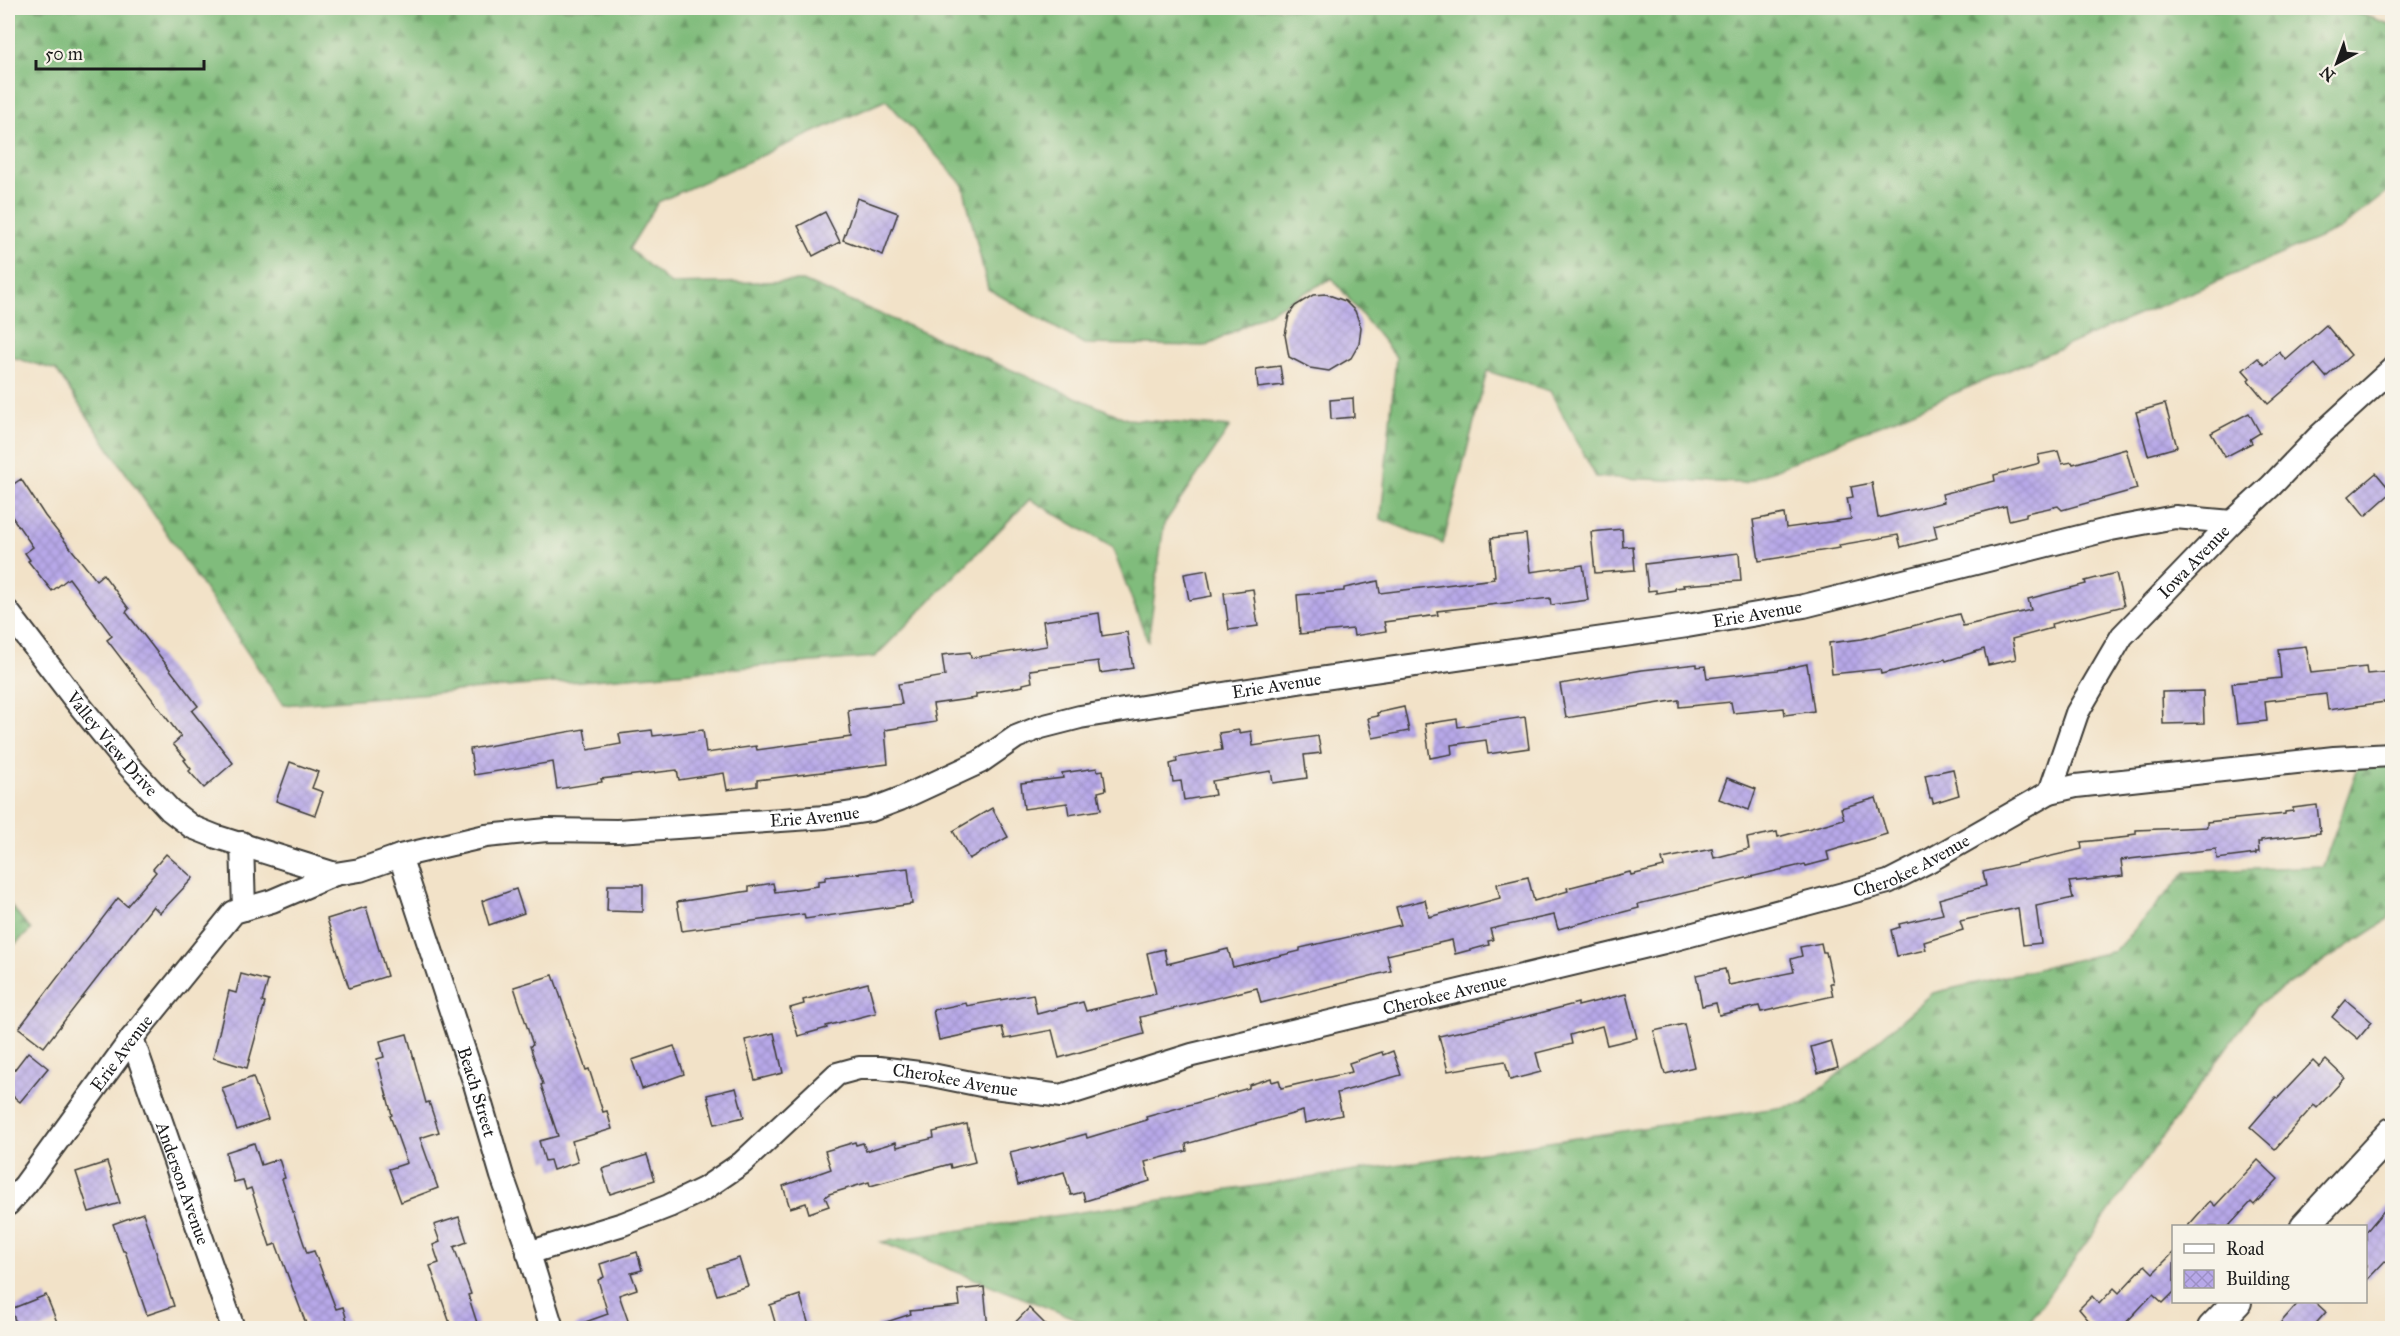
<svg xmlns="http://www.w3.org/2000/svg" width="2400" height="1336" font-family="'IM FELL Great Primer',serif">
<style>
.forest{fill:url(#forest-firs);stroke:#4e6c4c;stroke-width:1.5}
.building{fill:url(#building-cross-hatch)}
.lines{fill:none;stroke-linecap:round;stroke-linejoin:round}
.minor-casing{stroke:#3c3a36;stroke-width:26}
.tertiary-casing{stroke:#3c3a36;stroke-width:32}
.minor{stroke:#fff;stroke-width:22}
.tertiary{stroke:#fff;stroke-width:28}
.labels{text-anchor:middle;stroke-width:5;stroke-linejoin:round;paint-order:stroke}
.street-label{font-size:18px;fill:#1c1c1c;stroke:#f7f3e8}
</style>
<defs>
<pattern id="forest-firs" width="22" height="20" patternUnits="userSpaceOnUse" patternTransform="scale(1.5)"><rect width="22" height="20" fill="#80bc7b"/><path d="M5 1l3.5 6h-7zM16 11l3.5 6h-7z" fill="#689864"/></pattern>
<pattern id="building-cross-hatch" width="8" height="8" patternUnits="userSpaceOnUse" patternTransform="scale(1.5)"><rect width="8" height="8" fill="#b7a8e8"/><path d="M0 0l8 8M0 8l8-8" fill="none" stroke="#9d90c6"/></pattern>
</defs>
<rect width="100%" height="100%" fill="#f7f3e8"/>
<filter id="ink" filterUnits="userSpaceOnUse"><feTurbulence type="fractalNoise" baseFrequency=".0167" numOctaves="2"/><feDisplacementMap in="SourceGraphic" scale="12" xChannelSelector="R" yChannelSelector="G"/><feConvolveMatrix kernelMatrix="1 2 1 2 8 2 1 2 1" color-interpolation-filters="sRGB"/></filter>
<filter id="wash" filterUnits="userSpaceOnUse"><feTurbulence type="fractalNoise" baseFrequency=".008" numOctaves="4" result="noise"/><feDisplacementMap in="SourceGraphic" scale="24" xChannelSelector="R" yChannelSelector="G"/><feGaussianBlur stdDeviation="1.35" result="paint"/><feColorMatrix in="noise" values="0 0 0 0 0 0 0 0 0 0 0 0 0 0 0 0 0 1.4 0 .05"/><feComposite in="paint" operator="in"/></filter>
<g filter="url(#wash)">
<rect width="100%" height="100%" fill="#f2e2c8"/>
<g class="forest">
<path d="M8 8H2343L2389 24 2392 23V188L2340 229 1744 483 1596 477 1550 391 1487 371 1443 544 1381 519 1396 357 1332 278 1207 346 1084 344 988 289 963 185 886 100 658 202 629 249 671 284 803 281 1127 419 1230 427 1164 524 1148 642 1112 547 1030 499 875 657 283 705 56 370 8 356Z"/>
<path d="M2392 754V906L2388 920 2258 1004 2025 1328H1099L881 1242 1803 1104 1933 993 2115 951 2186 872 2323 866 2362 756Z"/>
<path d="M8 902 31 930 8 950Z"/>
</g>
<g id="blocks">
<g class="building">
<path d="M857 198 898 213 883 255 843 240Z"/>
<path d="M825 212 840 242 813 256 798 226Z"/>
<path d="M1326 294 1345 301 1355 311 1361 327 1359 344 1351 358 1329 371 1310 368 1289 357 1285 335 1289 315 1295 306 1313 295Z"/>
<path d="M2326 325 2351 355 2326 377 2315 364 2268 404 2248 380 2250 378 2243 370 2258 358 2264 365 2279 352 2286 360Z"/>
<path d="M1280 366 1283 385 1258 388 1256 369Z"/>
<path d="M1353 398 1354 417 1331 419 1330 400Z"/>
<path d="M2165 404 2177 447 2148 455 2136 412Z"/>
<path d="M2249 413 2260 433 2250 439 2252 443 2225 457 2211 433Z"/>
<path d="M2126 449 2137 489 2062 510 2058 506 2026 513V516L2009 520 2006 506 1934 525 1937 538 1901 547 1898 535 1839 545 1840 548 1759 561 1753 520 1784 514 1786 528 1851 519 1847 498 1853 497 1851 487 1872 483 1878 518 1944 502 1942 494 1995 481 1994 475 2040 463 2038 455 2058 451 2062 464 2072 462 2073 464Z"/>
<path d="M2376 473 2392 492 2365 516 2349 496Z"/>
<path d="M21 479 45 516 96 580 103 574 129 609 126 612 198 706 192 711 233 763 204 788 189 771 191 769 184 760 186 759 173 744 181 737 107 640 112 636 69 578 52 591 28 561 30 560 25 553 33 547 8 511V488Z"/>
<path d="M1622 529 1623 547 1633 546 1635 570 1595 573 1591 532Z"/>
<path d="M1526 534 1530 572 1583 565 1588 600 1551 605 1550 598 1437 611 1438 615 1384 622 1386 631 1354 636 1353 629 1300 634 1297 595 1344 591V588L1378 581 1380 593 1494 579 1493 576H1495L1491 538Z"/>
<path d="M1739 553 1741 581 1683 585 1684 587 1675 588V590L1656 593V590L1648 591 1645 564Z"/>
<path d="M1207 570 1212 596 1189 600 1184 574Z"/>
<path d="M2116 573 2124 606 2051 624 2052 628 2012 639 2016 659 1988 665 1984 649 1946 661 1945 659 1881 674 1880 669 1832 674 1829 643 1862 639 1959 614 1963 626 2031 610 2028 599 2086 584 2085 581Z"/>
<path d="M1253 589 1258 626 1229 630 1224 593Z"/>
<path d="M1099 613 1102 636 1127 632 1133 668 1100 673 1098 661 1030 670 1032 682 1023 684V686L976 694V698L933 704 936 722 885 730 888 764 757 780V786L727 790 724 773 679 780 677 770 601 779 602 782 557 789 553 762 474 775 470 749 584 729 588 750 621 744 619 734 652 730 653 736 703 730 706 753 756 746 757 750 851 737 848 710 902 704 898 684 945 676 942 655 970 652 971 658 1047 646 1043 621Z"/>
<path d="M2306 646 2311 673 2366 667 2367 674 2390 672 2392 701 2328 710 2326 694 2265 701 2267 721 2237 724 2232 683 2281 678 2278 649Z"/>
<path d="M1697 664V667L1705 666 1707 678 1778 670 1807 664 1814 711 1785 715 1784 708 1733 713 1731 702 1679 707V700L1566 718 1560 684 1642 670Z"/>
<path d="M2203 691 2204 723 2163 724 2162 692Z"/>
<path d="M1404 707 1409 731 1373 738 1368 718 1378 716 1377 713Z"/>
<path d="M1525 717 1529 748 1488 754 1486 740 1451 745 1452 754 1430 758 1425 724 1457 719 1458 727Z"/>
<path d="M1239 730V733L1251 731 1253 746 1318 736 1321 753 1304 755 1307 778 1273 783 1271 771 1212 781 1215 795 1184 800 1181 781 1173 782 1170 764 1177 762 1176 758 1222 750 1219 733Z"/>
<path d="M290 762 318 772 312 788 323 792 315 815 276 801Z"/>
<path d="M1097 768V771L1103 770 1106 790 1098 792 1101 810 1069 815 1067 803 1024 809 1021 783 1063 778 1062 773Z"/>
<path d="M1953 769 1959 795 1933 803 1932 798H1930L1925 775Z"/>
<path d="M1727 778 1756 789 1749 810 1719 799Z"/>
<path d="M1876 798 1887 834 1827 852 1829 860 1806 866 1805 864 1638 904 1639 908 1558 929 1554 915 1490 929 1493 940 1488 941 1489 945 1455 954 1452 940 1387 955 1391 971 1261 1003 1257 988 1140 1017 1144 1034 1059 1058 1052 1030 1005 1039 1002 1027 939 1040 933 1010 966 1003 967 1006 1033 994 1037 1014 1083 1002 1086 1011 1156 994 1147 953 1164 949 1167 964 1228 949 1233 967 1300 951V948L1401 925 1396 907 1425 900 1429 917 1500 898 1497 884 1528 877 1534 901 1568 891 1567 888 1630 872 1631 875 1664 867 1662 859 1712 849 1714 858 1749 849 1747 838 1777 832 1778 837 1844 819 1841 808Z"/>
<path d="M2317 805 2320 833 2261 840V842H2258L2259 852H2256V854L2217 859 2216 849 2121 860 2123 876 2069 882 2073 898 2036 906 2041 943 2023 945 2018 908 1960 921 1963 930 1924 942 1926 950 1897 956 1891 930 1900 927 1899 924 1943 914 1939 899 1986 886 1983 872 2082 849 2081 842 2129 837V835L2136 834V830L2207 827V822L2285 814V812L2293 811V808Z"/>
<path d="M992 808 1008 837 969 859 953 831Z"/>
<path d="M166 854 193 878 160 913 153 906 44 1047 19 1028 118 898 127 906 156 872 153 869Z"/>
<path d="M908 868 912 904 805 919 804 914 682 931 677 902 749 891V887L773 883 775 892 818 886V881L825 880V877Z"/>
<path d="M608 885H643V912L607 911Z"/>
<path d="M516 889 524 913 489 925 482 901Z"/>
<path d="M366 907 387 976 349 988 327 919Z"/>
<path d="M1821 943 1823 952H1826L1833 983H1830L1833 996 1761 1012 1759 1006 1719 1015 1716 1003 1702 1006 1696 975 1725 969 1729 985 1794 972 1791 959 1802 956 1800 947Z"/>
<path d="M241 974 268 981 262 1002 265 1003 247 1068 213 1058 229 991 236 993Z"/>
<path d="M553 975 586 1070 589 1069 603 1112 607 1111 612 1129 572 1141 578 1162 553 1170 550 1160 545 1161 539 1141 558 1136 541 1085 543 1084 530 1046 533 1045 514 987Z"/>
<path d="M868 983 876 1013 826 1026 827 1028 798 1036 790 1008 804 1004 803 1000Z"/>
<path d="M1626 994 1637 1038 1607 1045 1602 1026 1570 1035 1572 1044 1536 1053 1541 1072 1510 1080 1505 1061 1448 1071 1439 1036 1521 1018 1578 1003V1006Z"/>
<path d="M2346 1000 2372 1022 2358 1039 2332 1017Z"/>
<path d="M1684 1024 1694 1067 1665 1074 1654 1031Z"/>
<path d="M774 1033 783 1073 755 1080 745 1040Z"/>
<path d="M407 1034 426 1103 429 1102 439 1132 420 1138 438 1188 401 1202 389 1169 407 1163 390 1116 392 1115 377 1059 384 1057 380 1041Z"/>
<path d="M1831 1041 1838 1067 1818 1073 1811 1047Z"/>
<path d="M674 1046 684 1074 642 1089 632 1060Z"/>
<path d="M1393 1051 1401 1075 1337 1093 1342 1115 1305 1123 1303 1111 1186 1144 1187 1151 1145 1162 1150 1181 1085 1201 1083 1192 1071 1195 1064 1172 1018 1185 1010 1152 1031 1147 1032 1149 1086 1134 1087 1138 1147 1120 1146 1117 1249 1088V1085L1271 1078 1272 1082 1279 1080 1281 1088 1352 1072 1349 1063 1382 1052 1383 1055Z"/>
<path d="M28 1052 48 1068 20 1102 8 1092V1078Z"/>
<path d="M2326 1060 2345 1078 2317 1108 2314 1105 2275 1149 2250 1127 2276 1097 2278 1098 2313 1061 2319 1067Z"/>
<path d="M253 1077 268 1119 237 1130 222 1088Z"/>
<path d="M736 1088 744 1117 715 1124 707 1095Z"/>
<path d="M967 1124 975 1162 951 1168 950 1164 870 1186 869 1182 829 1194 825 1197 829 1206 809 1213 806 1203 790 1208 783 1186 831 1169 825 1151 855 1142 856 1145 863 1143 866 1151 896 1142 897 1147 934 1138 933 1132Z"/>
<path d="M254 1143 261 1165 279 1159 285 1178 282 1179 307 1253 314 1251 336 1309 343 1307 348 1324 331 1329H308L276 1244 270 1246 251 1188 246 1190 243 1180 234 1182 227 1159 226 1152Z"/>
<path d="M647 1155 655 1180 610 1194 602 1169Z"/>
<path d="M2258 1160 2278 1179 2254 1205 2251 1202 2228 1227H2187L2210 1201 2215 1206Z"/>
<path d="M107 1162 120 1203 89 1212 76 1172Z"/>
<path d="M2392 1201V1268L2385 1261 2366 1281V1232Z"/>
<path d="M143 1213 174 1306 147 1315 125 1251H123L113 1224Z"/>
<path d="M459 1217 467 1242 454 1247 471 1294 468 1295 479 1329H452L430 1266 439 1263 433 1245 440 1242 434 1225Z"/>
<path d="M637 1252 642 1270 631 1273 637 1289 619 1295 631 1329H575L574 1326 608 1314 598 1280 604 1277 600 1264Z"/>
<path d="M2174 1252V1292L2163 1303 2153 1294 2120 1329H2096L2079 1309 2092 1296 2099 1304 2114 1288 2119 1293 2145 1265 2153 1273Z"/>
<path d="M739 1258 748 1286 717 1295 708 1268Z"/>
<path d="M984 1287 988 1329H877V1325L911 1314 910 1311 960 1306 958 1290Z"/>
<path d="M46 1295 57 1322 41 1329H18L11 1309Z"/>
<path d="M800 1295 810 1329H777L770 1305Z"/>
<path d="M2299 1302H2315L2326 1312 2311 1329H2275Z"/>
<path d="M1029 1308 1050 1329H1009Z"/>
</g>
</g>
</g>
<g filter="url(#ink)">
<use href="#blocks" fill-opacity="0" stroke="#3c3a36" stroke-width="1.5"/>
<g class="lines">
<defs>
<g id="minor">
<path id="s1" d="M8 612 76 701 128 765 170 810 192 827 217 837 335 874"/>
<path id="s2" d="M2050 792 2077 713 2122 636 2232 522 2271 486 2320 435 2392 369"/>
<path d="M242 843 244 909"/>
<path id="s3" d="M400 856 475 1084 502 1176 525 1241 552 1328"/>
<path id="s4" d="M132 1038 233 1328"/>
<path id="s5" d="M8 1204 25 1185 132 1038 234 912 272 901 335 874 360 870 400 856 486 836 547 830 617 831 826 817 871 810 900 799 980 762 1016 737 1041 727 1080 717 1311 680 1687 626 1804 606 2111 529 2175 517 2232 522"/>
<path id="s6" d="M528 1253 623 1224 669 1206 704 1189 742 1163 837 1074 859 1068H879L927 1074 986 1086 1061 1096 1192 1055 1664 942 1888 882 1929 861 2050 792 2076 786 2334 758 2392 755"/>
</g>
<g id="tertiary">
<path d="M2305 1226 2392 1132"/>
<path d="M2212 1328 2237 1302"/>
</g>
</defs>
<use href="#minor" class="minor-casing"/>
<use href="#tertiary" class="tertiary-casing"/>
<use href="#minor" class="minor"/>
<use href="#tertiary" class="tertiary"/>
</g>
</g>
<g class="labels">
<g class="street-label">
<text dy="6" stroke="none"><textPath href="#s2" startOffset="276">Iowa Avenue</textPath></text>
<text dy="6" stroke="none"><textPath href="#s5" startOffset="1935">Erie Avenue</textPath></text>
<text dy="6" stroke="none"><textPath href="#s5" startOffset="1449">Erie Avenue</textPath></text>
<text dy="6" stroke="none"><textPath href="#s1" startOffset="168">Valley View Drive</textPath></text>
<text dy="6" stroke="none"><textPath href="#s5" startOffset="963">Erie Avenue</textPath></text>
<text dy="6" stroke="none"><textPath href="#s6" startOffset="1473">Cherokee Avenue</textPath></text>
<text dy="6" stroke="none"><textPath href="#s6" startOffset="988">Cherokee Avenue</textPath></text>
<text dy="6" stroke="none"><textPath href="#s5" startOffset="189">Erie Avenue</textPath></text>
<text dy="6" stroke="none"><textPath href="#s6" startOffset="484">Cherokee Avenue</textPath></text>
<text dy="6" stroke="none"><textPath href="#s3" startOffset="248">Beach Street</textPath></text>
<text dy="6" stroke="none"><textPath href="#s4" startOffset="154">Anderson Avenue</textPath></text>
</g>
</g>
<rect width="2400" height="1336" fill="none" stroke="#f7f3e8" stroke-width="30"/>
<rect x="2172" y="1225" width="195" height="78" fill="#f7f3e8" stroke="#9f9d96" stroke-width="1.5"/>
<rect x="2184" y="1244" width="30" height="9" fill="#ffffff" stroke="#9f9d96" stroke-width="1.5"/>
<text x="2226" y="1255" font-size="18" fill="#1c1c1c">Road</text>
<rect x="2184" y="1270" width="30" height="18" fill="url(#building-cross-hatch)" stroke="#9f9d96" stroke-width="1.5"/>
<text x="2226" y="1285" font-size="18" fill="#1c1c1c">Building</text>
<g transform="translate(2337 63) rotate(221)" stroke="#f7f3e8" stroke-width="4.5" paint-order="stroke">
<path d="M0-4.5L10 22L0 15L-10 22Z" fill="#1c1c1c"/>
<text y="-9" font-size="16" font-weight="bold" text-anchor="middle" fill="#1c1c1c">N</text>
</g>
<path d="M36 60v9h168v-9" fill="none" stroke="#1c1c1c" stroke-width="3"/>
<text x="45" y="60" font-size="18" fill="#1c1c1c" stroke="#f7f3e8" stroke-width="4.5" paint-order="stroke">50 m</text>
</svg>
